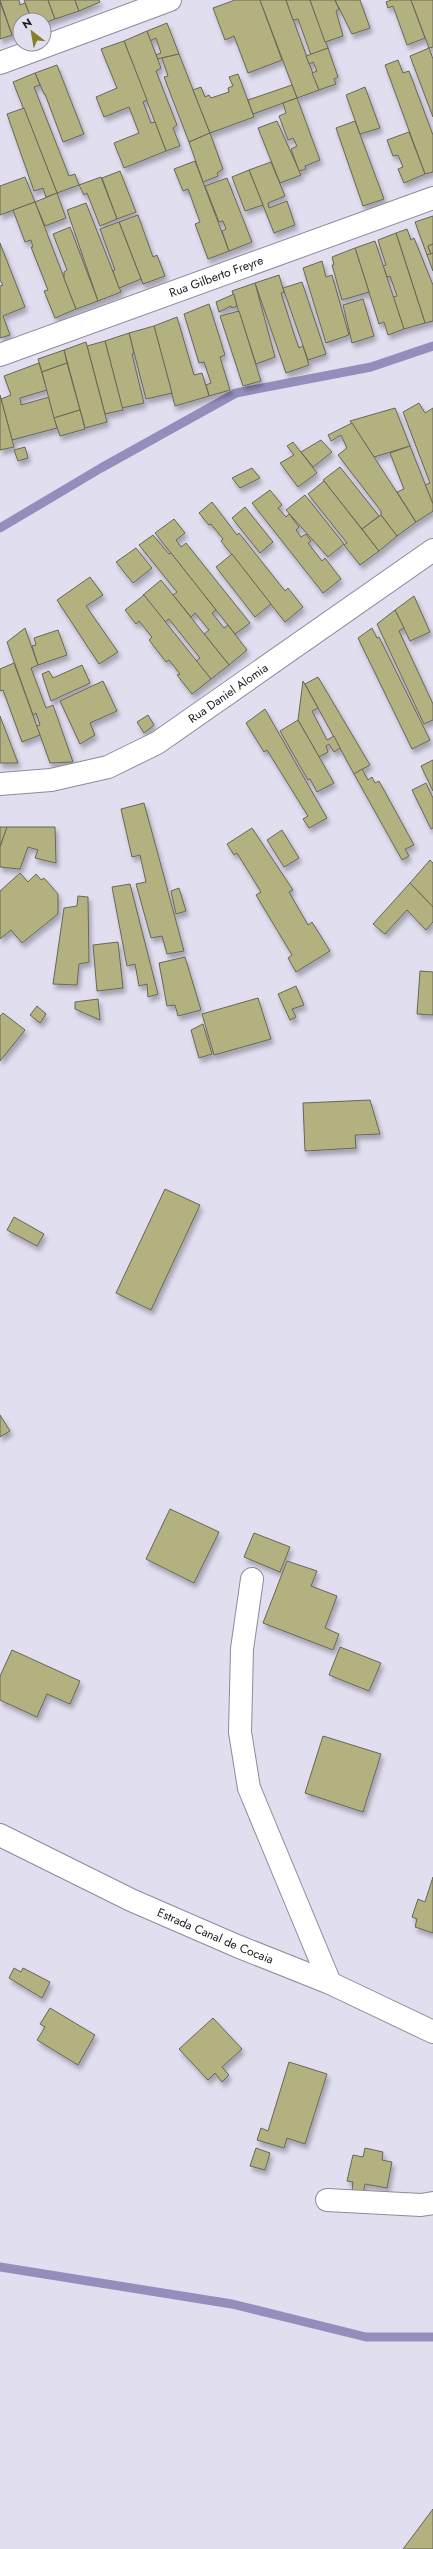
<svg xmlns="http://www.w3.org/2000/svg" width="433" height="2549" font-family="Jost,sans-serif">
<style>
.lines{fill:none;stroke-linecap:round;stroke-linejoin:round}
.stream{stroke:#948ebc;stroke-width:9}
.building{fill:#b3b180;stroke:#676757;filter:url(#shadow)}
.minor-casing{stroke:#8d8b9b;stroke-width:24}
.secondary-casing{stroke:#8d8b9b;stroke-width:24}
.minor{stroke:#fff;stroke-width:22}
.secondary{stroke:#fff;stroke-width:22}
.labels{text-anchor:middle;stroke-width:3.5;stroke-linejoin:round;paint-order:stroke}
.street-label{font-size:12px;fill:#1a191f;stroke:#e0deef}
</style>
<defs>
<filter id="shadow"><feDropShadow dx="2.5" dy="4.5" stdDeviation="2" flood-color="#0004"/></filter>
</defs>
<rect width="100%" height="100%" fill="#e0deef"/>
<g class="lines">
<g class="stream">
<path d="M0 528 101 468 236 393 371 367 433 346"/>
<path d="M0 2267 232 2304 366 2337H433"/>
</g>
</g>
<g class="building">
<path d="M0 0H19L20 5 25 3 32 20H20V32L12 35Z"/>
<path d="M24 0H48L55 19 44 23V20H32Z"/>
<path d="M48 0H75L79 11 55 19Z"/>
<path d="M75 0H99L100 2 79 11Z"/>
<path d="M235 0H260L282 60 248 73 234 36 225 40 213 8Z"/>
<path d="M260 0H286L319 90 297 98Z"/>
<path d="M286 0H310L328 48 311 55 298 19 293 20Z"/>
<path d="M310 0H335L339 9 336 11 343 36 325 42Z"/>
<path d="M335 0H360L370 28 352 34Z"/>
<path d="M391 0H411L425 38 407 45 393 6 388 8 386 2Z"/>
<path d="M411 0H433V47L429 48Z"/>
<path d="M0 2 12 35 0 39Z"/>
<path d="M167 23 179 54 157 59 156 55 161 53 156 38 150 41 147 31Z"/>
<path d="M147 31 161 68 156 71 177 125 173 128 180 146 166 151 124 41Z"/>
<path d="M124 41 147 100 143 102 151 123 155 122 166 151 124 168 114 143 139 133 129 107 104 117 96 97 117 88 101 49Z"/>
<path d="M328 48 338 77 334 79 336 84 319 90 312 73 317 71 313 62 309 64 306 56Z"/>
<path d="M429 48 433 59V117L410 56Z"/>
<path d="M179 54 210 133 189 142 164 77 168 76 162 58Z"/>
<path d="M398 60 403 73 409 71 433 135V172L425 174 385 65Z"/>
<path d="M57 65 84 134 63 142 45 94H44L35 73Z"/>
<path d="M35 73 40 85 34 87 69 176 75 174 79 185 57 193 13 82Z"/>
<path d="M238 74 254 117 210 133 193 90 201 87 205 97 209 95 211 98 229 92 228 88 233 86 229 77Z"/>
<path d="M292 85 297 98 253 114 248 100Z"/>
<path d="M365 87 380 128 360 134 346 95Z"/>
<path d="M297 98 320 160 305 166 306 169 299 171 291 149 297 146 293 138 288 140 279 116 286 113 283 103Z"/>
<path d="M24 108 57 193 46 197 43 188 34 191 7 114Z"/>
<path d="M277 121 301 175 280 183 258 128Z"/>
<path d="M355 121 384 199 363 206 336 128Z"/>
<path d="M409 132 425 174 404 183 398 169 403 167 398 155 393 156 387 140Z"/>
<path d="M210 133 223 169 217 173 218 176 203 182 189 142Z"/>
<path d="M195 161 229 251 208 259 195 224 200 222 188 189 183 191 174 169Z"/>
<path d="M271 162 285 196 268 203 269 208 287 201 295 225 274 233 249 170Z"/>
<path d="M249 170 263 205 245 211 232 177Z"/>
<path d="M120 171 136 212 117 219 102 178Z"/>
<path d="M25 177 35 202 0 215V186Z"/>
<path d="M101 177 117 219 100 226 87 193 84 195 79 185Z"/>
<path d="M227 178 252 242 229 251 222 231 226 229 223 221 219 222 205 186Z"/>
<path d="M57 193 66 218 45 226 35 202Z"/>
<path d="M35 202 76 309 55 318 44 291 48 290 31 247H33L31 240 25 242 13 210Z"/>
<path d="M86 203 121 292 98 301 67 210Z"/>
<path d="M138 215 153 257 157 255 165 276 143 284 119 222Z"/>
<path d="M433 216V244L428 246 431 254 427 255 415 222Z"/>
<path d="M119 222 141 279 119 288 113 271 115 270 100 229Z"/>
<path d="M70 227 98 301 76 309 64 278V272L67 270 53 234Z"/>
<path d="M407 229 411 240 414 238 433 285V321L425 323 396 233Z"/>
<path d="M396 233 425 323 404 329 393 297 397 296 390 276 387 277 383 266 386 265 378 240Z"/>
<path d="M375 241 404 329 388 335 384 322 379 324 355 248Z"/>
<path d="M0 243 25 307 3 316 10 335 0 338V286L3 285 0 280Z"/>
<path d="M433 244V253L431 254 428 246Z"/>
<path d="M355 248 369 292 342 300 332 265H334L332 257Z"/>
<path d="M433 253V271L427 255Z"/>
<path d="M322 261 326 277 332 275 349 335 326 343 303 268Z"/>
<path d="M279 275 284 292 281 293 294 334 299 348 303 346 309 365 286 373 255 283Z"/>
<path d="M302 282 326 354 308 360 283 288Z"/>
<path d="M255 283 275 357 256 364 232 291Z"/>
<path d="M234 294 237 306 232 308 231 306 219 312 216 302Z"/>
<path d="M363 299 374 336 352 343 343 305Z"/>
<path d="M209 304 225 355 220 357 230 390 209 396 206 385 211 383 204 362 199 363 184 314Z"/>
<path d="M239 311 261 381 243 386 220 316Z"/>
<path d="M177 317 194 375 202 373 209 396 175 406 154 326Z"/>
<path d="M154 326 172 393 146 399 129 333Z"/>
<path d="M129 333 134 353 132 354 144 403 122 408 105 341Z"/>
<path d="M105 341 123 410 105 414 87 346Z"/>
<path d="M86 342 107 422 85 428 64 350Z"/>
<path d="M64 350 67 363 42 372 38 359Z"/>
<path d="M39 363 47 390 20 398 21 405 49 397 57 428 12 440 1 399 11 395 4 376Z"/>
<path d="M67 363 80 410 54 418 42 372Z"/>
<path d="M0 395 14 447 0 450Z"/>
<path d="M419 403 425 413 433 408V504L425 485 430 483 403 412Z"/>
<path d="M395 408 410 446 374 457 350 421Z"/>
<path d="M80 410 85 429 60 436 54 418Z"/>
<path d="M352 423 416 522 397 536 381 515V511L338 455 347 448 341 435 331 441 328 435Z"/>
<path d="M321 440 332 452 313 467 301 452Z"/>
<path d="M293 442 317 473 298 487 280 463 294 455 287 446Z"/>
<path d="M410 446 433 504V511L416 522 397 492 404 489 390 453Z"/>
<path d="M25 447 28 458 18 461 14 450Z"/>
<path d="M340 467 379 516 362 529 323 480Z"/>
<path d="M252 468 260 478 240 488 232 478Z"/>
<path d="M324 481 379 551 360 565 344 545 347 543 308 494Z"/>
<path d="M270 490 282 505 278 508 286 517 289 514 299 527 296 530 301 537 306 534 311 541 308 543 322 561 325 558 341 579 323 593 252 503Z"/>
<path d="M305 495 344 544 328 557 286 510Z"/>
<path d="M212 502 237 535 239 533 285 591 288 588 303 607 285 622 221 541 223 539 211 524 209 525 199 513Z"/>
<path d="M245 507 273 542 260 553 232 518Z"/>
<path d="M381 515 397 536 379 551 362 529Z"/>
<path d="M174 519 185 533 176 540 181 547 186 543 250 623 235 634 155 533Z"/>
<path d="M153 535 169 554 171 553 216 610 212 613 224 628 228 625 247 650 229 665 204 634 209 630 195 613 191 617 173 595 177 592 139 545Z"/>
<path d="M136 548 152 568 133 583 116 562Z"/>
<path d="M232 554 271 604 255 617 216 567Z"/>
<path d="M90 577 103 595 86 606 118 652 99 664 57 600Z"/>
<path d="M161 580 229 665 211 679 196 661 200 658 169 619 165 622 143 595Z"/>
<path d="M144 595 211 679 192 694 177 675 180 674 169 660 166 662 149 640 152 637 139 621 136 624 125 610Z"/>
<path d="M414 596 430 632 410 641 395 610Z"/>
<path d="M395 610 404 628 399 631 433 704V720L424 724 377 624Z"/>
<path d="M25 628 38 665 31 668 46 708 53 705 73 762 50 763 40 735 36 726 40 725 36 713 33 715 7 642Z"/>
<path d="M372 628 377 638 379 637 430 740 412 749 358 638Z"/>
<path d="M58 630 67 655 38 665 32 646 36 645 34 638Z"/>
<path d="M14 663 40 735 22 742 3 690 0 691V669Z"/>
<path d="M82 665 90 683 51 701 42 674 49 671 53 678Z"/>
<path d="M318 677 370 765 354 774 305 684Z"/>
<path d="M103 681 117 711 90 723 95 735 80 744 60 701Z"/>
<path d="M303 681 318 708 312 711 327 740 334 736 340 748 334 752 329 744 326 746 328 752 319 757 298 720Z"/>
<path d="M265 709 327 818 309 828 303 819 308 816 267 750 264 752 246 723Z"/>
<path d="M148 715 154 725 144 733 137 722Z"/>
<path d="M0 716 18 763H0Z"/>
<path d="M298 720 334 783 317 792 310 779 308 780 280 731Z"/>
<path d="M433 760V791L421 766Z"/>
<path d="M362 769 368 780 372 777 375 783 379 781 414 845 405 849 409 856 402 860 354 774Z"/>
<path d="M426 783 433 798V828L431 829 412 790Z"/>
<path d="M144 803 159 858 184 951 167 954 162 936 151 938 136 884 146 882 140 855 132 857 121 809Z"/>
<path d="M0 827H7L0 847Z"/>
<path d="M7 827H55L56 863 35 858 38 850 28 847 20 869 0 867V847Z"/>
<path d="M252 828 293 890 289 892 308 925 312 922 330 951 296 972 288 958 292 955 256 895 261 892 237 853 234 855 227 844Z"/>
<path d="M282 830 299 858 284 867 267 840Z"/>
<path d="M430 860 433 863V907L410 883Z"/>
<path d="M20 873 28 882 36 874 41 880 44 878 58 894V914L22 943 11 930 0 939V891Z"/>
<path d="M410 883 433 907V922L426 930 407 910 385 934 373 924Z"/>
<path d="M130 884 158 994 148 997 147 984 139 986 135 964 127 966 112 887Z"/>
<path d="M179 888 186 911 176 914 171 891Z"/>
<path d="M78 896 88 897 89 962 79 964 77 985 53 984 64 908 77 906Z"/>
<path d="M118 942 123 988 97 991 93 945Z"/>
<path d="M185 957 201 1010 178 1016 175 1005 167 1006 159 963Z"/>
<path d="M420 971 433 972V1015L417 1014Z"/>
<path d="M296 986 304 1005 292 1009 296 1017 290 1020 278 994Z"/>
<path d="M258 998 271 1039 214 1055 202 1014Z"/>
<path d="M98 999 100 1020 75 1009V1002Z"/>
<path d="M37 1006 46 1014 40 1023 30 1015Z"/>
<path d="M3 1013 25 1030 0 1061V1016Z"/>
<path d="M203 1024 212 1054 199 1058 191 1030Z"/>
<path d="M370 1100 380 1134 355 1135 356 1148 305 1151 303 1103Z"/>
<path d="M165 1189 200 1205 151 1310 116 1293Z"/>
<path d="M14 1217 44 1234 37 1246 7 1230Z"/>
<path d="M0 1415 10 1431 0 1437Z"/>
<path d="M170 1509 219 1532 194 1583 146 1559Z"/>
<path d="M254 1533 290 1547 280 1572 244 1557Z"/>
<path d="M287 1561 317 1571 311 1586 337 1596 325 1628 339 1634 333 1650 263 1623Z"/>
<path d="M340 1647 381 1663 369 1691 329 1675Z"/>
<path d="M12 1650 80 1681 70 1704 47 1694 37 1717 0 1700V1676Z"/>
<path d="M323 1736 381 1754 363 1812 305 1793Z"/>
<path d="M433 1877V1933L415 1927 417 1919 412 1917 418 1899 425 1902Z"/>
<path d="M14 1968 21 1972 23 1968 50 1982 42 1998 9 1978Z"/>
<path d="M50 2008 95 2035 78 2065 37 2040 45 2027 40 2024Z"/>
<path d="M213 2018 242 2049 222 2067 229 2075 222 2082 215 2073 208 2080 179 2049Z"/>
<path d="M289 2062 327 2074 305 2144 287 2138 284 2148 257 2140 261 2128 268 2131Z"/>
<path d="M256 2148 270 2153 265 2170 250 2166Z"/>
<path d="M365 2148 383 2152 382 2160 392 2162 387 2188 365 2184 363 2193 352 2191 353 2182 347 2181 353 2155 363 2157Z"/>
<path d="M433 2509V2549H403Z"/>
</g>
<g class="lines">
<defs>
<g id="minor">
<path d="M0 63 170 0"/>
<path id="s1" d="M0 355 433 198"/>
<path id="s2" d="M0 784 51 780 108 767 157 743 433 550"/>
<path d="M252 1579 242 1649 240 1732 249 1788 330 1983"/>
<path d="M327 2200 421 2205 433 2203"/>
</g>
<g id="secondary">
<path id="s3" d="M0 1835 131 1900 237 1946 330 1983 433 2032"/>
</g>
</defs>
<use href="#minor" class="minor-casing"/>
<use href="#secondary" class="secondary-casing"/>
<use href="#minor" class="minor"/>
<use href="#secondary" class="secondary"/>
</g>
<g class="labels">
<g class="street-label">
<text dy="4" stroke="none"><textPath href="#s1" startOffset="230">Rua Gilberto Freyre</textPath></text>
<text dy="4" stroke="none"><textPath href="#s2" startOffset="251">Rua Daniel Alomia</textPath></text>
<text dy="4" stroke="none"><textPath href="#s3" startOffset="238">Estrada Canal de Cocaia</textPath></text>
</g>
</g>
<g transform="translate(32 32) rotate(329)"><circle r="19" fill="#e0deef" stroke="#918f9c"/>
<path d="M0-3L7 15L0 10L-7 15Z" fill="#858028"/>
<text y="-6" font-size="11" font-weight="bold" text-anchor="middle" fill="#1a191f">N</text>
</g>
</svg>
